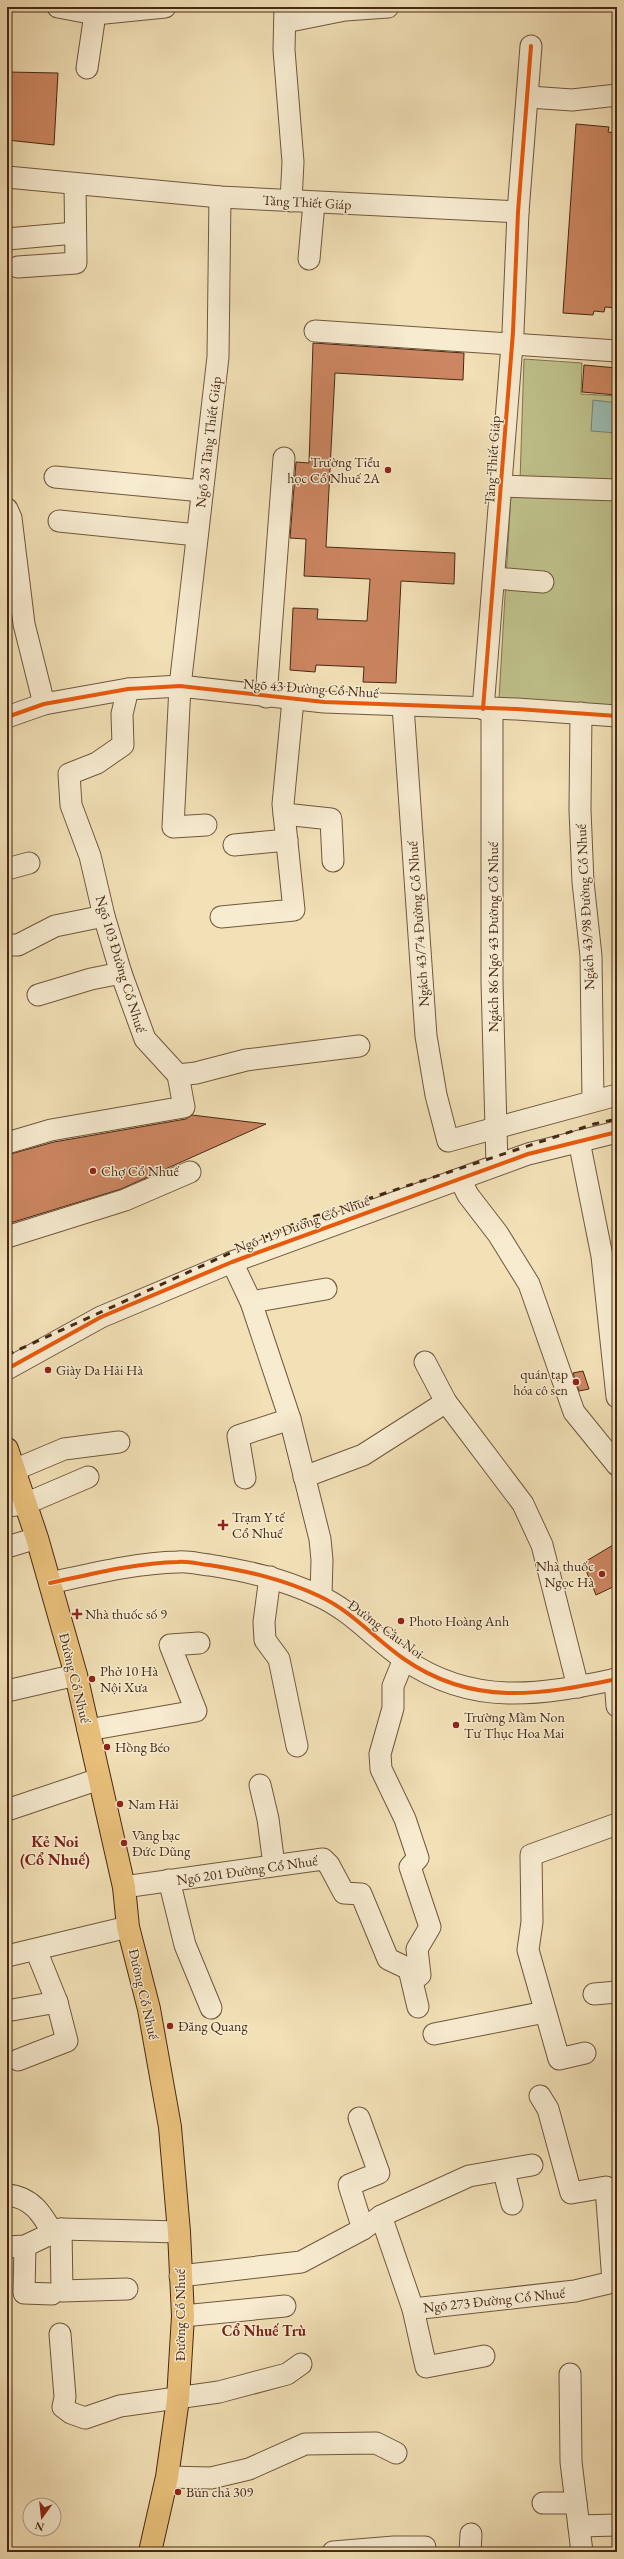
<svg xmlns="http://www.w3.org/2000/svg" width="624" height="2559" font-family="'EB Garamond',serif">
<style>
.green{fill:#bfc18b;stroke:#827550}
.water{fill:#9bbdb2;stroke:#798273}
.building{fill:#cc8661;stroke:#452915}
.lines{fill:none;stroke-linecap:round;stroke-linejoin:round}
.minor-casing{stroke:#70573d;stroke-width:23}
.major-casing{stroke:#452915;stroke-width:24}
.path{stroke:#452915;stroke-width:2.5;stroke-dasharray:3 2;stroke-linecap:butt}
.minor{stroke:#f7ebd0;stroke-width:21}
.major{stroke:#e9c07b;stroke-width:22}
.rail{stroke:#452915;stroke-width:3;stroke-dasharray:7 7;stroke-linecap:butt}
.cycleway-casing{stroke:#f7ebd0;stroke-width:6}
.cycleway{stroke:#e8590c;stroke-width:4}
.poi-dot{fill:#8f2418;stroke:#f7ebd0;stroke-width:1.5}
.labels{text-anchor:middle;stroke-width:3;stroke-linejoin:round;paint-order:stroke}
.street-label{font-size:14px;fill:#452915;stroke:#f7ebd0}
.poi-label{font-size:14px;fill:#452915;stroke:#f7ebd0;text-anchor:start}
.neighbourhood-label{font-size:15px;font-weight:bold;fill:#7a1f14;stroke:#f7ebd0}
.quarter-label{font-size:16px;font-weight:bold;fill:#7a1f14;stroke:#f7ebd0}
</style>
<rect width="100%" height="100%" fill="#f2e0b6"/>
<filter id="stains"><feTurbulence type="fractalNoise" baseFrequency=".005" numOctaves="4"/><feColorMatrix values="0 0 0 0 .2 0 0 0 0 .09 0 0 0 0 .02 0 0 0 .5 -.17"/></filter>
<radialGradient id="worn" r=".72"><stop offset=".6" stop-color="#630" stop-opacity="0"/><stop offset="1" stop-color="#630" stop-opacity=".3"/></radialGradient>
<g class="green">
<path d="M524 359 582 363 581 394 617 396V485L520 481Z"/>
<path d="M511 493 617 499V707L499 699Z"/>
</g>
<path class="water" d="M593 400 617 403V433L591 431Z"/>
<g class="building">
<path d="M7 72 58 73 54 145 7 140Z"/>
<path d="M576 124 609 127 608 132 616 133 617 138V308L605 307 604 312 594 311 593 315 563 313Z"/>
<path d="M313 343 464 353 463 380 335 373 326 547 455 553 454 584 401 581 396 683 363 682 364 667 316 665 315 672 290 670 293 608 318 609 317 619 367 621 370 579 304 576 306 539 290 538 296 462 309 463Z"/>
<path d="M584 365 617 368V395L582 392Z"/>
<path d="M192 1115 266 1124 121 1189 7 1224V1155L54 1142 186 1119Z"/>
<path d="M583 1371 589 1389 579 1391 573 1373Z"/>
<path d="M613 1545 617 1556V1585L596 1595 583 1563Z"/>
</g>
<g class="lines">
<defs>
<g id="minor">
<path d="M58 7 95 14 165 7"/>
<path d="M285 7 284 50 293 162 291 201"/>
<path d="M285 22 345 10 388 7"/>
<path d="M87 68 95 14"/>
<path d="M529 97 572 100 617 95"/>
<path d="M7 177 220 197 518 212"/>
<path d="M7 239 75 233"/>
<path d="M309 259 314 203"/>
<path d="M18 267 76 263 75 184"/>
<path d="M315 331 617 351"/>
<path d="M55 477 202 491"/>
<path d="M501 486 617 490"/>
<path d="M7 509 11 518 24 624 44 704"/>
<path d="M59 521 197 535"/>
<path d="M494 578 543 582"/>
<path d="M266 697 284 458"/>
<path d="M403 706 426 1036 436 1095 448 1141 617 1095"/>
<path d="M483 709 513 332 518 212 531 46"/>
<path d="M492 709V982L497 1165"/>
<path d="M581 713 580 810 583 882 591 956 593 1100"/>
<path d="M7 717 44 704 128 689 180 686 324 702 517 709 617 716"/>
<path d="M284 814 331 819 333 861"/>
<path d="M206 825 173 827 180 686 218 357 220 197"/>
<path d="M234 845 287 840"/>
<path d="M7 869 29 863"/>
<path d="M221 917 294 910 283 804 293 700"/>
<path d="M7 945H18L55 926 104 916"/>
<path d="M38 995 91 979 121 973"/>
<path d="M178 1075 196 1073 246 1060 359 1046"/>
<path d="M579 1141 602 1256 617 1397"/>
<path d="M7 1143 51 1130 184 1107 178 1075 145 1039 121 973 104 916 90 856 71 805 69 774 97 763 123 745 122 714 128 689"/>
<path d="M460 1179 468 1195 498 1234 529 1284 574 1412 617 1465"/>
<path d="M7 1237 125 1200 190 1172"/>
<path d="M232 1262 251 1302 290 1419 320 1539 322 1560 321 1596"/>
<path d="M251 1302 326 1289"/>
<path d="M425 1362 446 1402 523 1504 542 1545 578 1687"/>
<path d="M7 1369 101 1317 232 1262 528 1154 617 1132"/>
<path d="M14 1470 64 1449 119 1442"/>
<path d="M304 1477 363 1455 446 1402"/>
<path d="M245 1478 238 1436 290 1419"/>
<path d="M7 1506 25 1504 88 1477"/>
<path d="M7 1547 37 1538"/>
<path d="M270 1577 264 1622 265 1640 279 1659 297 1746"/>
<path d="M50 1583C92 1574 135 1563 178 1562 188 1561 199 1564 209 1565 247 1571 283 1579 319 1596 352 1611 375 1639 404 1659 473 1707 540 1695 617 1679"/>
<path d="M404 1659 393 1686V1708L380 1754 381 1769 405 1819 418 1858 410 1867 430 1927 417 1949 420 1975 413 1980"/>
<path d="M615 1679 617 1706"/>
<path d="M7 1691 76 1675"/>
<path d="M88 1730 196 1711 170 1645 199 1643"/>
<path d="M260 1785 268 1819 274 1865"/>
<path d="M7 1810 99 1779"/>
<path d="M169 1880 185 1945 211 2008"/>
<path d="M124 1887 323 1859 329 1865 344 1893 361 1894 388 1959 409 1969 418 2007"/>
<path d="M7 1956 128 1927"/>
<path d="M594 1994 617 1992"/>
<path d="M12 2010 57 2002 36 1950"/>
<path d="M434 2034 545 2012"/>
<path d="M585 2053 559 2059 528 1950 532 1922 531 1855 617 1824"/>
<path d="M18 2060 67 2041 57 2002"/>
<path d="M540 2096 548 2109 571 2193 606 2187 613 2282"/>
<path d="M359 2118 379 2173 349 2185 363 2229"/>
<path d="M504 2172 512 2204"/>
<path d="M7 2195C32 2197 42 2214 53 2233"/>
<path d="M381 2216 413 2309 575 2291 617 2281"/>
<path d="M61 2229 62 2291 127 2289"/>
<path d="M25 2246 24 2293 52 2294"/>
<path d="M7 2247 25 2246 61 2229 179 2232"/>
<path d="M180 2276 301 2262 363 2229 381 2216 469 2176 532 2165"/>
<path d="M413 2309 426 2367 484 2356"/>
<path d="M183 2316 285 2306"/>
<path d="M60 2334 65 2397 63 2407 71 2413 85 2418 120 2406 219 2392 287 2374 301 2364"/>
<path d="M570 2374 571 2462 582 2552"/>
<path d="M167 2477 211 2478 249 2469 305 2444 376 2443 396 2453"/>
<path d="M543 2503H576"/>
<path d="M579 2526 617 2525"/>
<path d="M333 2552 394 2547H425"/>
<path d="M470 2552 471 2534"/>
</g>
<path id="major" d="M7 1449 37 1538 76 1675 124 1887 128 1927 149 2009 170 2127 179 2232 183 2316 178 2399 167 2477 150 2552"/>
</defs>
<use href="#minor" class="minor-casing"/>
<use href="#major" class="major-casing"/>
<path class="path" d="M8 2228V2215"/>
<use href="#minor" class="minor"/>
<use href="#major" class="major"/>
<path class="rail" d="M7 1355 298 1222 594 1124 617 1119"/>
<defs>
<g id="cycleway">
<path d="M483 709 513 332 518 212 531 46"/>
<path d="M7 717 44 704 128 689 180 686 324 702 517 709 617 716"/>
<path d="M7 1369 101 1317 232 1262 528 1154 617 1132"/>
<path d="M50 1583C92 1574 135 1563 178 1562 188 1561 199 1564 209 1565 247 1571 283 1579 319 1596 352 1611 375 1639 404 1659 473 1707 540 1695 617 1679"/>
</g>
</defs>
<use href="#cycleway" class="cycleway-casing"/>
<use href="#cycleway" class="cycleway"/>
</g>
<g class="poi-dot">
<circle cx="388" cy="470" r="4"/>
<circle cx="93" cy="1171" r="4"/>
<circle cx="48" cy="1370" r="4"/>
<circle cx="576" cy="1382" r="4"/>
<path d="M221 1519h4v4h4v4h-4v4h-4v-4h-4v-4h4z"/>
<circle cx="602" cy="1574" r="4"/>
<path d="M75 1608h4v4h4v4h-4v4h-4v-4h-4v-4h4z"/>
<circle cx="401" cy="1621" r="4"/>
<circle cx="92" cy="1679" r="4"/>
<circle cx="456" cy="1725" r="4"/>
<circle cx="107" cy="1747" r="4"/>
<circle cx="120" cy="1804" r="4"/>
<circle cx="124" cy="1843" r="4"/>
<circle cx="170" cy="2026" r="4"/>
<circle cx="178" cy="2492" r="4"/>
</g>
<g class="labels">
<g class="street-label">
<text transform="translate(307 202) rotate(3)" y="5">Tăng Thiết Giáp</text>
<text transform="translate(208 442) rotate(-83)" y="5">Ngõ 28 Tăng Thiết Giáp</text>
<text transform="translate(492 460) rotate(-86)" y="5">Tăng Thiết Giáp</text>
<text transform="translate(311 688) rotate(4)" y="5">Ngõ 43 Đường Cổ Nhuế</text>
<text transform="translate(585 907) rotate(-93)" y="5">Ngách 43/98 Đường Cổ Nhuế</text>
<text transform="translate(418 924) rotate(-94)" y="5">Ngách 43/74 Đường Cổ Nhuế</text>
<text transform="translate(493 937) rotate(-90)" y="5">Ngách 86 Ngõ 43 Đường Cổ Nhuế</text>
<text transform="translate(121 964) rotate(73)" y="5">Ngõ 103 Đường Cổ Nhuế</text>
<text transform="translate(302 1224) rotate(-20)" y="5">Ngõ 119 Đường Cổ Nhuế</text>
<text transform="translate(386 1629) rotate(36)" y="5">Đường Cầu Noi</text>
<text transform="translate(75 1678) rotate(76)" y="5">Đường Cổ Nhuế</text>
<text transform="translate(247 1870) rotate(-8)" y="5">Ngõ 201 Đường Cổ Nhuế</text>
<text transform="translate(144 1994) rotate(77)" y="5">Đường Cổ Nhuế</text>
<text transform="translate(494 2300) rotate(-6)" y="5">Ngõ 273 Đường Cổ Nhuế</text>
<text transform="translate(180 2315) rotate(-90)" y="5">Đường Cổ Nhuế</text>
</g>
<g class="poi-label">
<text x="380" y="467" text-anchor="end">Trường Tiểu<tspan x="380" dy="16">học Cổ Nhuế 2A</tspan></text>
<text x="101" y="1176">Chợ Cổ Nhuế</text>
<text x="56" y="1375">Giày Da Hải Hà</text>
<text x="568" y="1379" text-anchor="end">quán tạp<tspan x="568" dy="16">hóa cô sen</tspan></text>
<text x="232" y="1522">Trạm Y tế<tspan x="232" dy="16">Cổ Nhuế</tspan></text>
<text x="594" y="1571" text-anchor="end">Nhà thuốc<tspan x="594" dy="16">Ngọc Hà</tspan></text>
<text x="85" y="1619">Nhà thuốc số 9</text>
<text x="409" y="1626">Photo Hoàng Anh</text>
<text x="100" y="1676">Phở 10 Hà<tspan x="100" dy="16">Nội Xưa</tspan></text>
<text x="464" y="1722">Trường Mầm Non<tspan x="464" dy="16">Tư Thục Hoa Mai</tspan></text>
<text x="115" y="1752">Hồng Béo</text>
<text x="128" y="1809">Nam Hải</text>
<text x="132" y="1840">Vàng bạc<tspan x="132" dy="16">Đức Dũng</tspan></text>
<text x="178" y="2031">Đăng Quang</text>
<text x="186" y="2497">Bún chả 309</text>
</g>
<g class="neighbourhood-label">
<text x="264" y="2336">Cổ Nhuế Trù</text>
</g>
<g class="quarter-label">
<text x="55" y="1847">Kẻ Noi<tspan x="55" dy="18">(Cổ Nhuế)</tspan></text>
</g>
</g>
<rect width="624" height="2559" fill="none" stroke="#f2e0b6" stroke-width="24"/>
<rect x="8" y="8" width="608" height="2543" fill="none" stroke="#452915" stroke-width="2"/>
<rect x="12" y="12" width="600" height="2535" fill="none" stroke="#452915"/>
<g transform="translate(42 2517) rotate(195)"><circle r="19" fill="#f7ebd0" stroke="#b09d85"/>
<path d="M0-3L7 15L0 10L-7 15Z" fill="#8f2418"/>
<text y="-6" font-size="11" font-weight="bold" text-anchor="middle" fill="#452915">N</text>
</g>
<rect width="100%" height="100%" filter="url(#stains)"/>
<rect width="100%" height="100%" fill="url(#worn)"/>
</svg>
